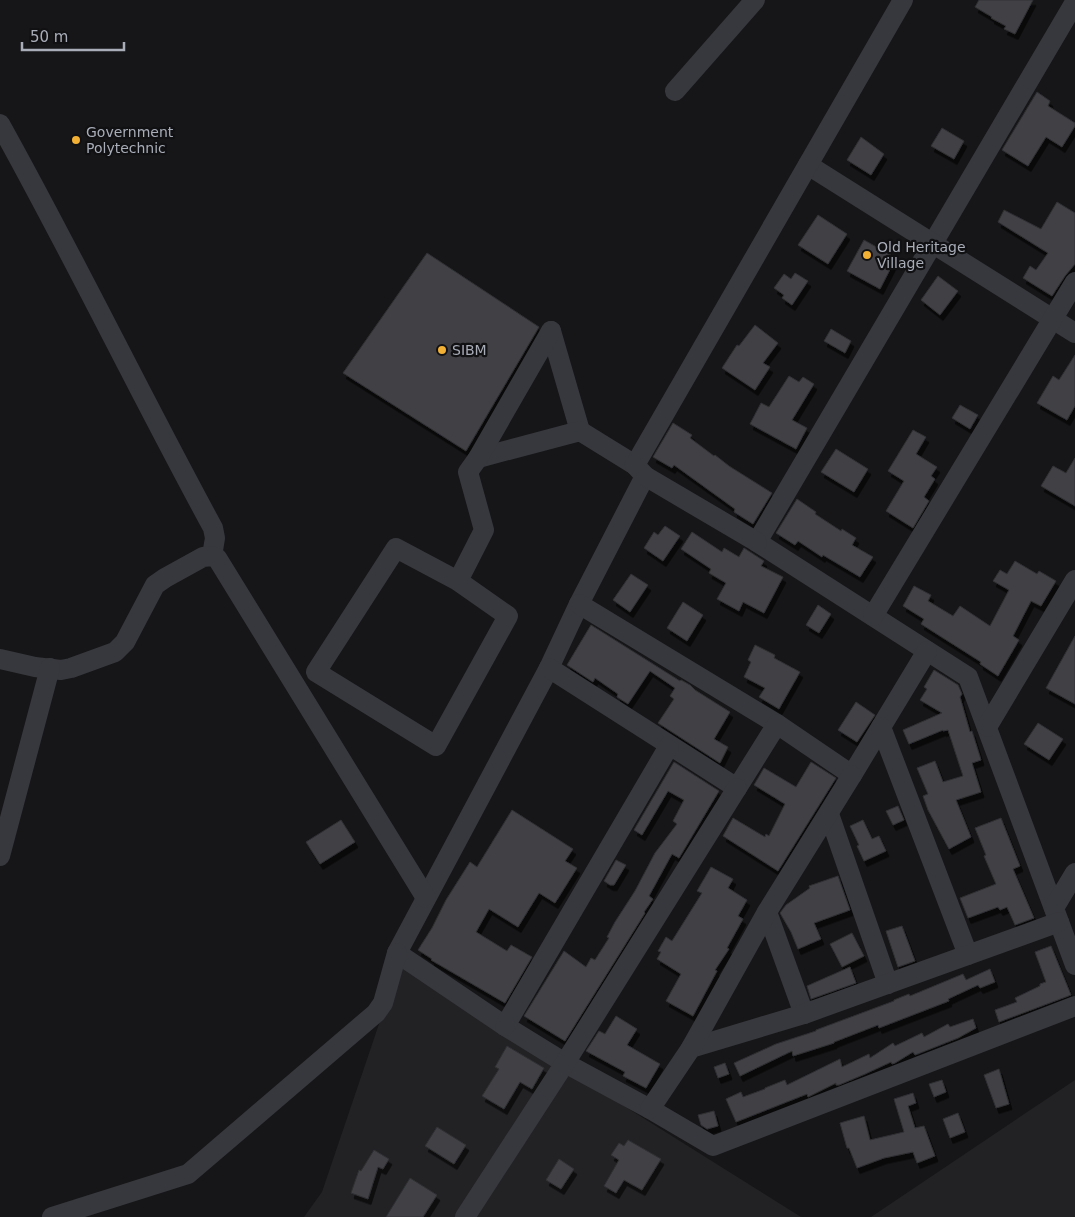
<svg xmlns="http://www.w3.org/2000/svg" width="1075" height="1217" font-family="'DejaVu Sans',sans-serif">
<style>
.built{fill:#222225}
.building{fill:#404145;stroke:#303034;filter:url(#shadow)}
.lines{fill:none;stroke-linecap:round;stroke-linejoin:round}
.minor{stroke:#37383d;stroke-width:20}
.poi-dot{fill:#f2b134;stroke:#111113;stroke-width:2}
.labels{text-anchor:middle;stroke-width:4.5;stroke-linejoin:round;paint-order:stroke}
.poi-label{font-size:14px;fill:#a8adb8;stroke:#111113;text-anchor:start}
</style>
<defs>
<filter id="shadow"><feDropShadow dx="3" dy="5.5" stdDeviation="0" flood-color="#0009"/></filter>
</defs>
<rect width="100%" height="100%" fill="#161618"/>
<g class="built">
<path d="M399 965 801 1217H304L322 1192Z"/>
<path d="M1075 1080V1217H871Z"/>
</g>
<g class="building">
<path d="M979 0H1033L1015 34 1004 29 1006 26 991 18 992 17 975 7Z"/>
<path d="M1037 92 1050 101 1048 106 1075 123V126L1062 147 1046 137 1028 166 1002 150Z"/>
<path d="M942 128 964 141 954 159 931 146Z"/>
<path d="M861 137 884 154 871 175 847 160Z"/>
<path d="M1057 202 1075 213V264L1065 276 1052 296 1023 278 1030 266 1036 270 1048 253 998 222 1004 210 1041 229Z"/>
<path d="M818 215 847 234 828 264 798 245Z"/>
<path d="M864 240 896 258 880 289 847 271Z"/>
<path d="M427 253 539 327 466 451 343 373Z"/>
<path d="M795 273 808 281 792 305 782 298 784 295 774 288 784 274 791 279Z"/>
<path d="M938 276 958 291 940 315 921 300Z"/>
<path d="M755 325 778 343 763 363 770 367 755 390 722 368 737 345 739 346Z"/>
<path d="M831 329 851 341 845 353 824 341Z"/>
<path d="M1075 355V406L1067 420 1037 403 1053 376 1059 380Z"/>
<path d="M789 376 799 382 803 377 814 384 792 420 807 428 796 449 750 424 761 403 769 407Z"/>
<path d="M960 405 978 415 970 429 952 418Z"/>
<path d="M673 423 692 435 690 438 714 456 715 455 729 466 772 493 753 524 734 512 735 509 674 465 672 468 653 457Z"/>
<path d="M913 430 926 437 916 454 937 467 931 476 935 479 924 497 929 501 913 528 886 511 904 481 888 471Z"/>
<path d="M836 449 868 469 854 492 821 472Z"/>
<path d="M1075 458V506L1041 486 1053 466 1066 473Z"/>
<path d="M797 499 816 512 815 514 841 531 842 529 856 538 852 545 873 557 860 577 823 555 822 557 798 541 795 545 776 533Z"/>
<path d="M665 526 680 536 663 561 644 548 654 532 658 535Z"/>
<path d="M692 532 722 552 724 548 739 557 744 548 764 561 761 566 783 577 764 613 743 602 739 611 717 599 726 583 709 573 711 569 681 549Z"/>
<path d="M1015 561 1037 574 1039 571 1056 581 1041 606 1031 601 1013 636 1019 640 998 676 980 664 981 662 921 624 924 619 903 606 914 586 931 595 928 601 953 616 960 606 990 626 1009 590 993 581 1000 570 1007 574Z"/>
<path d="M631 574 648 585 630 612 613 600Z"/>
<path d="M683 602 703 615 687 641 667 628Z"/>
<path d="M818 605 831 614 819 633 806 625Z"/>
<path d="M591 625 680 681 681 680 690 685 695 690 730 712 714 739 728 747 720 763 658 723 674 699 670 696 675 688 650 671 628 704 617 697 618 694 595 678 593 682 567 665Z"/>
<path d="M1075 636V704L1046 688Z"/>
<path d="M755 645 775 655 774 658 800 672 779 709 759 697 765 688 744 677 751 662 748 660Z"/>
<path d="M934 670 958 685 962 694 960 697 970 732 972 731 981 760 972 763 981 792 956 800 971 837 949 849 928 810 923 796 928 794 917 768 935 761 943 782 963 776 948 730 943 731V730L909 744 903 730 942 713 920 700 927 689 924 687Z"/>
<path d="M856 702 875 715 857 742 838 730Z"/>
<path d="M1038 723 1063 739 1049 760 1024 744Z"/>
<path d="M674 762 719 791 679 858 672 854 649 896 653 899 644 912 645 913 565 1041 524 1016 564 951 586 967 591 958 595 960 609 938 607 937 615 922 635 891 655 853 677 824 673 821 684 800 668 791 642 835 634 830Z"/>
<path d="M811 762 836 778 778 871 723 836 733 818 765 837 766 834 769 836 785 804 754 785 764 768 796 787Z"/>
<path d="M898 806 904 820 893 825 886 811Z"/>
<path d="M512 810 573 849 565 861 577 868 555 903 539 893 518 927 489 909 476 932 507 951 511 945 532 957 505 1003 431 960 432 959 418 950 432 928 446 900 470 862 477 867Z"/>
<path d="M1001 818 1020 866 1013 869 1034 918 1015 925 1007 907 1000 910 998 907 968 918 960 898 996 884 984 856 986 855 975 828Z"/>
<path d="M341 820 355 842 320 864 306 842Z"/>
<path d="M863 820 872 839 879 836 886 851 864 861 857 846 859 845 850 826Z"/>
<path d="M616 860 626 865 614 885H610L604 881Z"/>
<path d="M711 867 733 879 728 888 747 900 738 916 743 919 727 948 729 949 715 970 717 971 693 1016 666 1001 681 974 657 959 661 952 658 951 666 937 672 941 702 893 697 891Z"/>
<path d="M838 876 850 910 814 923 821 939 798 949 791 932 780 913 786 905 810 888 809 886Z"/>
<path d="M902 926 915 961 898 967 886 931Z"/>
<path d="M852 933 864 956 842 967 830 944Z"/>
<path d="M1051 946 1071 995 999 1022 995 1010 1017 1002 1015 998 1040 986V984L1046 982 1035 952Z"/>
<path d="M850 967 856 983 811 999 807 986Z"/>
<path d="M990 969 995 982 980 988 978 985 948 999 949 1001 879 1028 878 1025 834 1042V1043L793 1056 792 1051 740 1076 734 1063 776 1044 816 1031V1030L894 1001V1000L909 994 910 996 963 974 966 980Z"/>
<path d="M616 1016 637 1029 627 1045 660 1064 646 1088 623 1076 625 1072 586 1051 599 1031 605 1034Z"/>
<path d="M973 1019 976 1028 958 1038 915 1055 913 1052 895 1063 892 1064 891 1062 865 1074 839 1085H836V1083L808 1097 807 1094 736 1122 726 1099 741 1092 743 1097 765 1089V1088L785 1080 787 1085 840 1059 842 1067 869 1054 870 1058 893 1043 895 1046 922 1033 924 1037 948 1024 950 1027Z"/>
<path d="M507 1046 544 1068 532 1089 520 1082 504 1109 482 1096 499 1069 495 1067Z"/>
<path d="M725 1063 729 1074 718 1078 714 1067Z"/>
<path d="M999 1069 1009 1104 996 1108 984 1075Z"/>
<path d="M942 1080 946 1092 934 1097 929 1084Z"/>
<path d="M913 1093 916 1103 908 1106 915 1128 924 1126 935 1156 917 1163 913 1152 884 1158 857 1168 849 1148H847L840 1123 864 1116 870 1140 904 1132 894 1099Z"/>
<path d="M714 1111 718 1126 707 1129 701 1125 698 1115Z"/>
<path d="M958 1113 965 1132 950 1138 943 1119Z"/>
<path d="M437 1127 466 1145 454 1164 425 1146Z"/>
<path d="M628 1140 661 1159 642 1190 624 1180 616 1193 604 1186 619 1160 611 1155 619 1143 624 1146Z"/>
<path d="M374 1150 389 1159 383 1169 378 1167 368 1199 351 1193 359 1170 361 1171Z"/>
<path d="M559 1159 574 1169 561 1189 546 1180Z"/>
<path d="M410 1178 437 1195 423 1217H386Z"/>
</g>
<g class="lines">
<g class="minor">
<path d="M1075 2 757 542 968 677 1075 965"/>
<path d="M675 91 755 0"/>
<path d="M0 124C74 257 140 394 213 528L215 538 212 556"/>
<path d="M808 165 1075 333"/>
<path d="M551 331 580 431"/>
<path d="M478 458 580 431 635 465"/>
<path d="M645 476 579 604 549 668 397 953 505 1026 565 1063 650 1109 713 1146 1075 1006"/>
<path d="M757 542 645 476 635 465 903 0"/>
<path d="M458 581 396 548 316 672 436 746 508 616 458 581 484 530 468 472 478 458 551 331"/>
<path d="M579 604 777 724"/>
<path d="M873 616 1075 282"/>
<path d="M0 659 35 667 61 670 71 668 115 652 125 642 155 585 165 578 203 557 212 556 217 558 426 898"/>
<path d="M549 668 737 788 777 724 852 775 927 651"/>
<path d="M881 727 968 955"/>
<path d="M987 727 1075 580"/>
<path d="M829 814 888 984"/>
<path d="M0 856 50 668"/>
<path d="M1054 908 1075 873"/>
<path d="M767 912 804 1014"/>
<path d="M505 1026 669 746"/>
<path d="M691 1048 804 1014 1059 922"/>
<path d="M650 1109 691 1048 767 912 852 775"/>
<path d="M52 1217 188 1174 376 1013 383 1003 397 953"/>
<path d="M465 1217 565 1063 737 788"/>
</g>
</g>
<g class="poi-dot">
<circle cx="76" cy="140" r="5"/>
<circle cx="867" cy="255" r="5"/>
<circle cx="442" cy="350" r="5"/>
</g>
<g class="labels">
<g class="poi-label">
<text x="86" y="137">Government<tspan x="86" dy="16">Polytechnic</tspan></text>
<text x="877" y="252">Old Heritage<tspan x="877" dy="16">Village</tspan></text>
<text x="452" y="355">SIBM</text>
</g>
</g>
<path d="M22 42v8h102v-8" fill="none" stroke="#a8adb8" stroke-width="2.5"/>
<text x="30" y="42" font-size="15" fill="#a8adb8" stroke="#111113" stroke-width="4" paint-order="stroke">50 m</text>
</svg>
